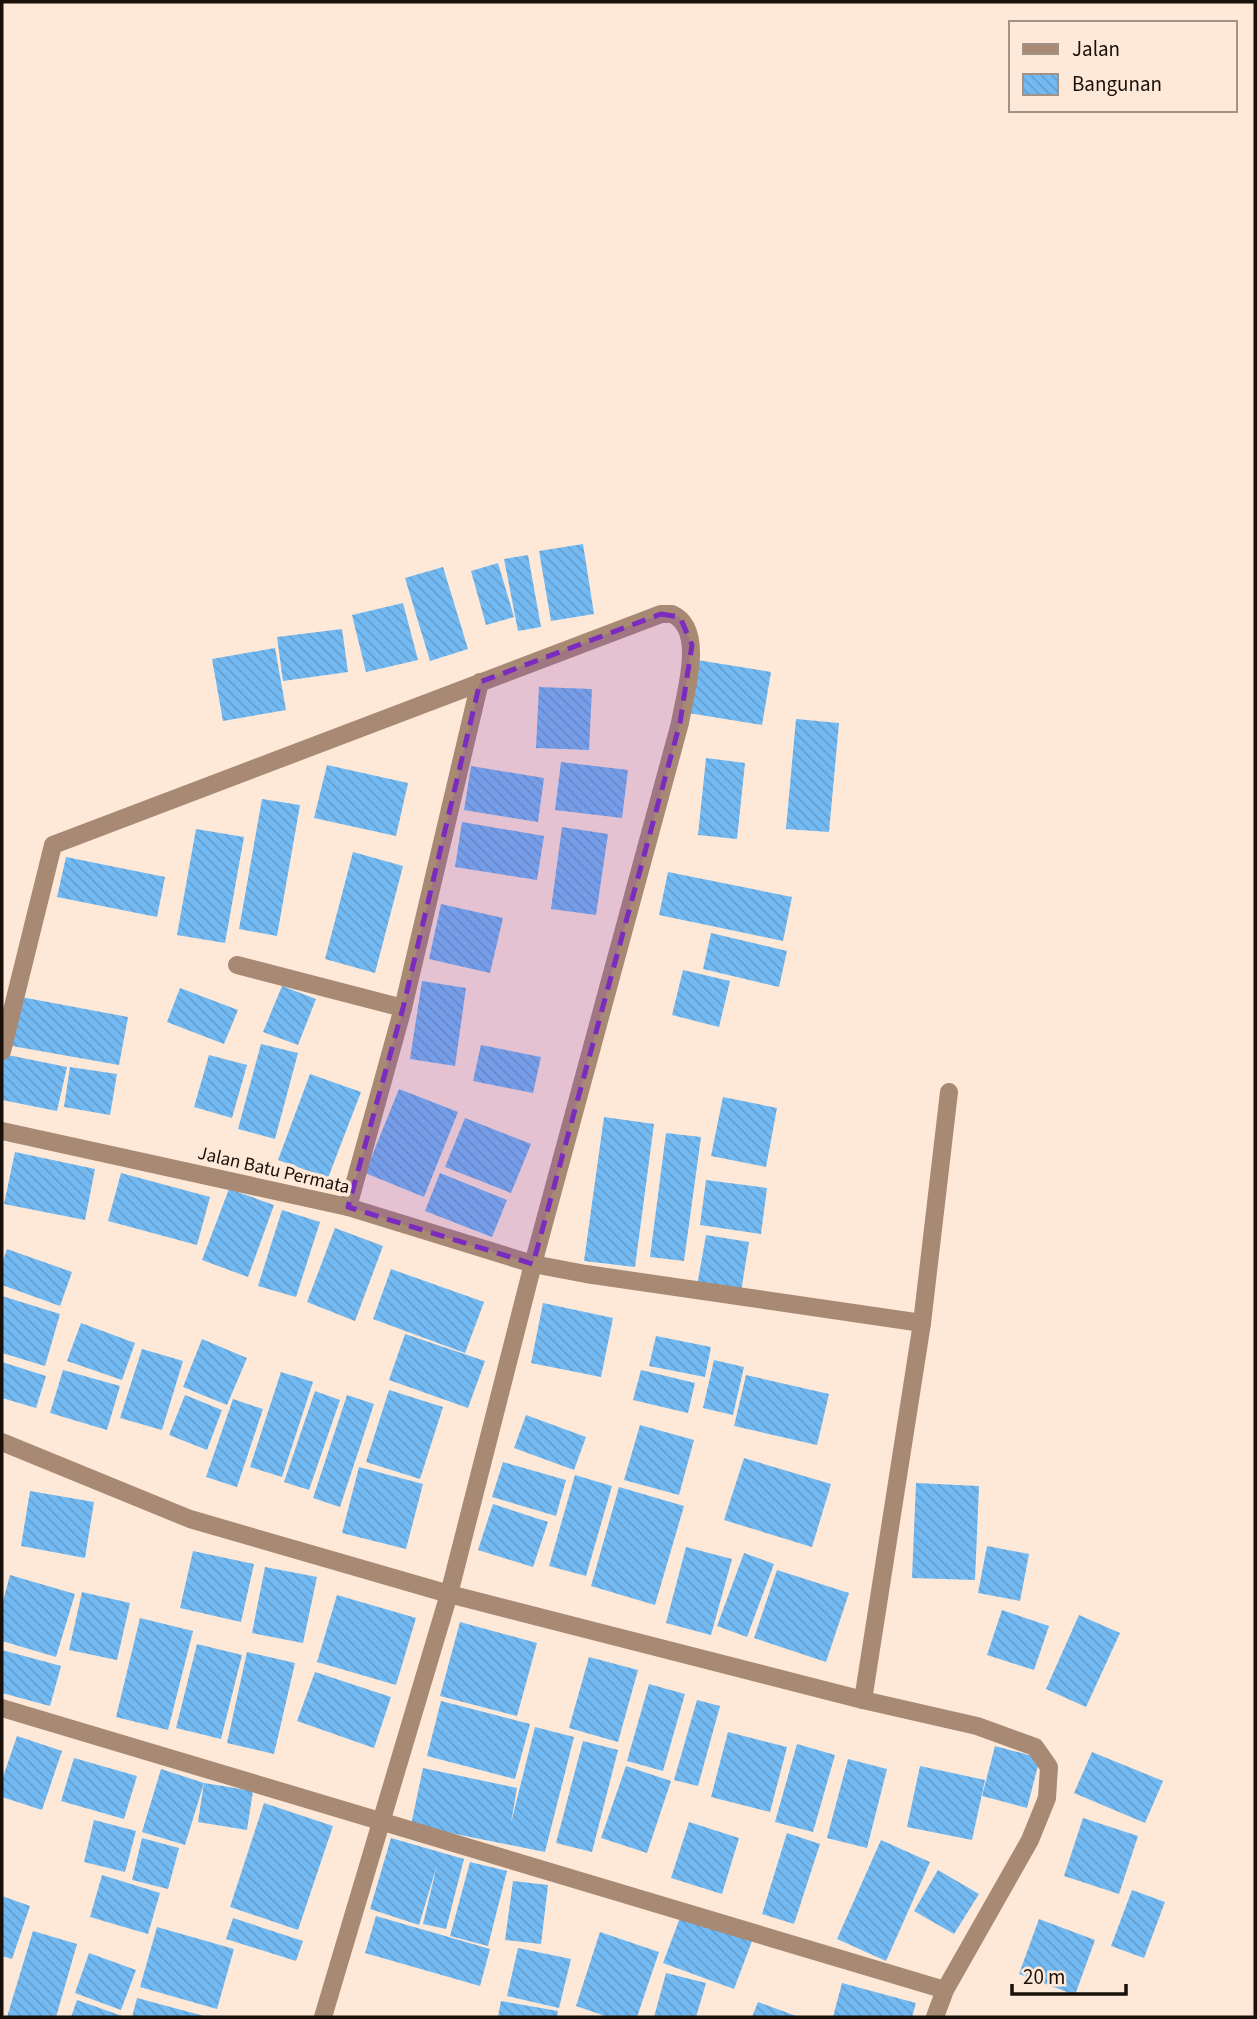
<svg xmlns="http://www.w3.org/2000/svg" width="1257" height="2019" font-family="'Source Sans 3',sans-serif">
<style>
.building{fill:url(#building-back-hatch)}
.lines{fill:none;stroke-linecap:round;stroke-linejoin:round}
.minor{stroke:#a88973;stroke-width:18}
.marked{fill:#7b2cbf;fill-opacity:0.2;stroke:#7b2cbf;stroke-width:5;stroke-dasharray:14 9;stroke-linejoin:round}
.labels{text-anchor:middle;stroke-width:7;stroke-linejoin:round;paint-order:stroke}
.street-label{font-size:19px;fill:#191009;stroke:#fee8d8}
</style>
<defs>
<pattern id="building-back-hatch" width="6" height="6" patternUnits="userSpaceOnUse" patternTransform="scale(1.75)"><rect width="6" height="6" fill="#73baf3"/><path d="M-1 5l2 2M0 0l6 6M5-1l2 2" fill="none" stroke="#639fcf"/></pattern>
</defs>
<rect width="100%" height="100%" fill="#fee8d8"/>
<g class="building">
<path d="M583 544 594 614 551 621 539 551Z"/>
<path d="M528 555 541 627 518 631 504 559Z"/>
<path d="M498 563 514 617 486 625 471 571Z"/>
<path d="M443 567 468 649 430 661 405 578Z"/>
<path d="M403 603 418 660 366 672 352 615Z"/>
<path d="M342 629 348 672 283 681 277 637Z"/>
<path d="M275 648 286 710 223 721 212 659Z"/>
<path d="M697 660 771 672 762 725 688 713Z"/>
<path d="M539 687 592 689 589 750 536 748Z"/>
<path d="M796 719 839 723 829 832 786 829Z"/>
<path d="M706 758 745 763 737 839 698 835Z"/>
<path d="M561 762 628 770 622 818 555 810Z"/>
<path d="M327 765 408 783 396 836 314 818Z"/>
<path d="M471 766 544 778 538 822 464 810Z"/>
<path d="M262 799 300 805 277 936 239 929Z"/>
<path d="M462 822 544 836 537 880 455 867Z"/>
<path d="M562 827 608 834 596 915 551 909Z"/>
<path d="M196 829 244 837 225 943 177 935Z"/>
<path d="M353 852 403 866 375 973 325 959Z"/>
<path d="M66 857 165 877 157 917 57 897Z"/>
<path d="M668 872 792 897 783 941 659 915Z"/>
<path d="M441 904 503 918 490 973 429 959Z"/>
<path d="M711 933 787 951 779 987 703 969Z"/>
<path d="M683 970 730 981 719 1027 672 1015Z"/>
<path d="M422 981 466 988 455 1066 410 1059Z"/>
<path d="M282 986 316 999 298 1045 263 1032Z"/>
<path d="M180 988 238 1010 224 1044 167 1022Z"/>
<path d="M21 997 128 1017 119 1065 12 1046Z"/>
<path d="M261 1044 298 1053 275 1139 238 1129Z"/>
<path d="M481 1045 541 1057 533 1093 473 1081Z"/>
<path d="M3 1054 67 1067 57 1111 2 1100Z"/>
<path d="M209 1055 247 1065 232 1118 194 1107Z"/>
<path d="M70 1067 117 1074 110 1115 64 1107Z"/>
<path d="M310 1074 361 1092 328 1178 278 1160Z"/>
<path d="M399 1089 458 1112 424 1197 365 1173Z"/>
<path d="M723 1097 777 1108 766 1167 711 1156Z"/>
<path d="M604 1117 654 1124 635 1267 584 1261Z"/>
<path d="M465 1118 531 1144 511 1193 445 1167Z"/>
<path d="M666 1133 701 1137 684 1261 650 1257Z"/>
<path d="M15 1152 95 1169 85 1220 4 1204Z"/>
<path d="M121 1173 210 1197 197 1245 108 1221Z"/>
<path d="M440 1173 507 1200 492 1237 425 1211Z"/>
<path d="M706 1180 767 1188 761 1234 700 1225Z"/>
<path d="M229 1189 274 1205 248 1277 202 1260Z"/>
<path d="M282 1210 320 1222 296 1297 258 1286Z"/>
<path d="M335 1228 383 1246 355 1321 307 1302Z"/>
<path d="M706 1235 749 1242 741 1292 697 1286Z"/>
<path d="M7 1249 72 1272 60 1306 2 1285V1264Z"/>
<path d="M391 1269 484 1302 465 1353 373 1319Z"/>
<path d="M2 1296 60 1314 45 1366 2 1353Z"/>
<path d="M543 1303 613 1318 601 1377 531 1363Z"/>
<path d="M81 1323 135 1343 122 1380 67 1361Z"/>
<path d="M405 1334 485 1361 468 1408 389 1380Z"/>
<path d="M656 1336 711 1347 705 1377 649 1366Z"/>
<path d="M202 1339 247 1358 227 1405 183 1387Z"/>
<path d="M142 1349 183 1361 162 1430 120 1418Z"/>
<path d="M714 1360 744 1367 733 1415 703 1408Z"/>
<path d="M2 1362 46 1376 36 1408 2 1398Z"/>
<path d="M63 1370 120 1386 107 1430 50 1413Z"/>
<path d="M641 1370 695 1383 688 1413 633 1400Z"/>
<path d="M281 1372 313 1382 282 1477 250 1467Z"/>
<path d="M746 1375 829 1394 817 1445 734 1426Z"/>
<path d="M389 1390 443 1407 420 1479 366 1462Z"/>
<path d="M315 1391 340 1400 309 1490 284 1482Z"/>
<path d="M185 1395 222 1410 207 1450 169 1435Z"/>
<path d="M347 1395 374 1404 340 1507 313 1498Z"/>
<path d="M233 1399 263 1409 237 1487 206 1477Z"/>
<path d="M526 1415 586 1437 574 1470 514 1448Z"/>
<path d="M640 1425 694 1440 679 1495 624 1480Z"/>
<path d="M744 1458 831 1484 812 1547 724 1520Z"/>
<path d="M503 1462 566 1480 556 1516 492 1497Z"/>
<path d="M359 1467 423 1484 406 1549 342 1533Z"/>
<path d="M575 1475 612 1486 586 1576 549 1566Z"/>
<path d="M916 1483 979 1486 975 1580 912 1578Z"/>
<path d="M619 1487 684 1506 655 1605 591 1586Z"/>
<path d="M30 1491 94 1502 85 1558 21 1546Z"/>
<path d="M493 1504 548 1522 533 1567 478 1550Z"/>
<path d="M987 1546 1029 1554 1020 1601 978 1593Z"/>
<path d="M686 1547 732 1559 711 1635 666 1623Z"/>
<path d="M193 1551 254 1564 241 1622 180 1608Z"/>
<path d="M744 1553 774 1564 747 1637 717 1626Z"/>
<path d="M265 1567 317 1577 303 1643 252 1633Z"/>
<path d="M777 1570 849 1593 826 1662 754 1638Z"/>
<path d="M10 1575 75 1594 56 1657 2 1641V1605Z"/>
<path d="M82 1592 130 1603 117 1660 69 1650Z"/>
<path d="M337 1595 416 1618 396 1685 317 1662Z"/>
<path d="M1002 1610 1049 1626 1034 1670 987 1655Z"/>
<path d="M1079 1615 1120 1633 1086 1707 1046 1689Z"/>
<path d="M140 1618 193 1631 168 1730 116 1717Z"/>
<path d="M460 1622 537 1643 517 1716 440 1696Z"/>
<path d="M197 1644 242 1655 221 1739 176 1728Z"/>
<path d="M2 1650 61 1666 50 1706 2 1693Z"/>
<path d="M247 1652 295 1663 274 1754 227 1743Z"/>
<path d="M589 1657 638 1670 618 1742 569 1728Z"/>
<path d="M315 1672 391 1697 374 1748 297 1721Z"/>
<path d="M649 1684 685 1694 663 1771 627 1761Z"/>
<path d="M697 1700 720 1706 698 1786 674 1780Z"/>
<path d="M441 1701 530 1724 515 1779 427 1756Z"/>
<path d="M535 1727 574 1737 545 1852 411 1825 423 1768 517 1788 511 1823Z"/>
<path d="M728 1732 787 1747 770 1812 711 1797Z"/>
<path d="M17 1736 62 1751 42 1810 2 1797V1780Z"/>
<path d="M583 1741 618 1750 592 1852 556 1843Z"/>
<path d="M797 1744 835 1755 813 1832 775 1822Z"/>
<path d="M995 1746 1040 1758 1027 1808 982 1796Z"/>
<path d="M1092 1752 1163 1781 1145 1823 1074 1793Z"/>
<path d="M74 1758 137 1776 124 1819 61 1801Z"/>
<path d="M848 1759 887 1769 867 1848 827 1838Z"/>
<path d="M626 1766 671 1781 647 1853 601 1838Z"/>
<path d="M920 1766 985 1780 972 1840 907 1827Z"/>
<path d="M161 1769 204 1783 185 1845 142 1832Z"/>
<path d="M204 1783 253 1791 247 1830 198 1822Z"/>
<path d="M264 1803 333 1826 298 1930 230 1907Z"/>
<path d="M1083 1818 1138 1836 1119 1894 1064 1876Z"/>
<path d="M94 1820 136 1831 125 1872 84 1862Z"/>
<path d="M689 1822 739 1838 722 1894 671 1878Z"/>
<path d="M787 1833 820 1844 794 1924 762 1914Z"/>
<path d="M142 1838 179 1848 168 1889 132 1880Z"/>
<path d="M391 1838 464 1859 446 1929 423 1924 437 1865 419 1925 370 1909Z"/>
<path d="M881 1840 930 1862 886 1961 837 1939Z"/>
<path d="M470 1862 507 1871 488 1946 450 1936Z"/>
<path d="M938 1870 979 1894 954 1934 914 1911Z"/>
<path d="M102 1875 160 1893 148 1934 90 1917Z"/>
<path d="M513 1881 548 1885 541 1944 505 1940Z"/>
<path d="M1132 1890 1165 1902 1144 1958 1111 1946Z"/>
<path d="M2 1896 30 1906 12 1959 2 1956Z"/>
<path d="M681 1915 752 1941 734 1989 663 1963Z"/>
<path d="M376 1916 490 1949 480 1986 365 1953Z"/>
<path d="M233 1918 303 1941 296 1961 226 1939Z"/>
<path d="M1039 1919 1095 1940 1075 1995 1019 1974Z"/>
<path d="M157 1927 234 1949 217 2009 140 1987Z"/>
<path d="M33 1931 77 1944 56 2017H7Z"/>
<path d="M600 1932 659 1952 637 2017H608L576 2006Z"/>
<path d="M518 1948 571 1959 559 2008 507 1996Z"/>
<path d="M89 1953 136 1970 121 2010 75 1993Z"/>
<path d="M666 1973 706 1983 696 2017H654Z"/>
<path d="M842 1983 916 2003 912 2017H833Z"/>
<path d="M137 1998 204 2016V2017H132Z"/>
<path d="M77 2000 125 2017H71Z"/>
<path d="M501 2001 558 2011 557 2017H498Z"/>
<path d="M758 2002 799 2017H752Z"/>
</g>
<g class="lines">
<g class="minor">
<path d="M237 965 403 1008"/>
<path d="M2 1051 53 845 661 614H672C706 629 685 693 680 723L533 1264 449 1594 323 2017"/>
<path d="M2 1131 348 1207 533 1264 586 1274 922 1323 863 1700"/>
<path d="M348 1207 403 1008 480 682"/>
<path d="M922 1323 949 1092"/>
<path d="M2 1442 190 1519 449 1594 863 1700 977 1726 1035 1747 1049 1767 1047 1798 1030 1840 945 1990 935 2017"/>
<path d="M2 1708 945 1990"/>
</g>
</g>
<path class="marked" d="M661 614 680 617 692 645 680 723 533 1264 348 1207 403 1008 480 682Z"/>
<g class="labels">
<g class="street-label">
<text transform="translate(274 1169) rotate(13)" y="7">Jalan Batu Permata</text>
</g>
</g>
<rect width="1257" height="2019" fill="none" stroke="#191009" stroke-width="7"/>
<rect x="1009" y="21" width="228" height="91" fill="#fee8d8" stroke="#a29285" stroke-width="2"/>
<rect x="1023" y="44" width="35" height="10" fill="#a88973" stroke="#a29285" stroke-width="2"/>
<text x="1072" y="56" font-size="21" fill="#191009">Jalan</text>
<rect x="1023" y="74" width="35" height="21" fill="url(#building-back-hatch)" stroke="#a29285" stroke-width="2"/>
<text x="1072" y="91" font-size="21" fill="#191009">Bangunan</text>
<path d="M1012 1984v10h114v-10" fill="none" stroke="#191009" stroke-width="3.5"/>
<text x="1023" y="1984" font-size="21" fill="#191009" stroke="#fee8d8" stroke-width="5" paint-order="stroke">20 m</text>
</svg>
